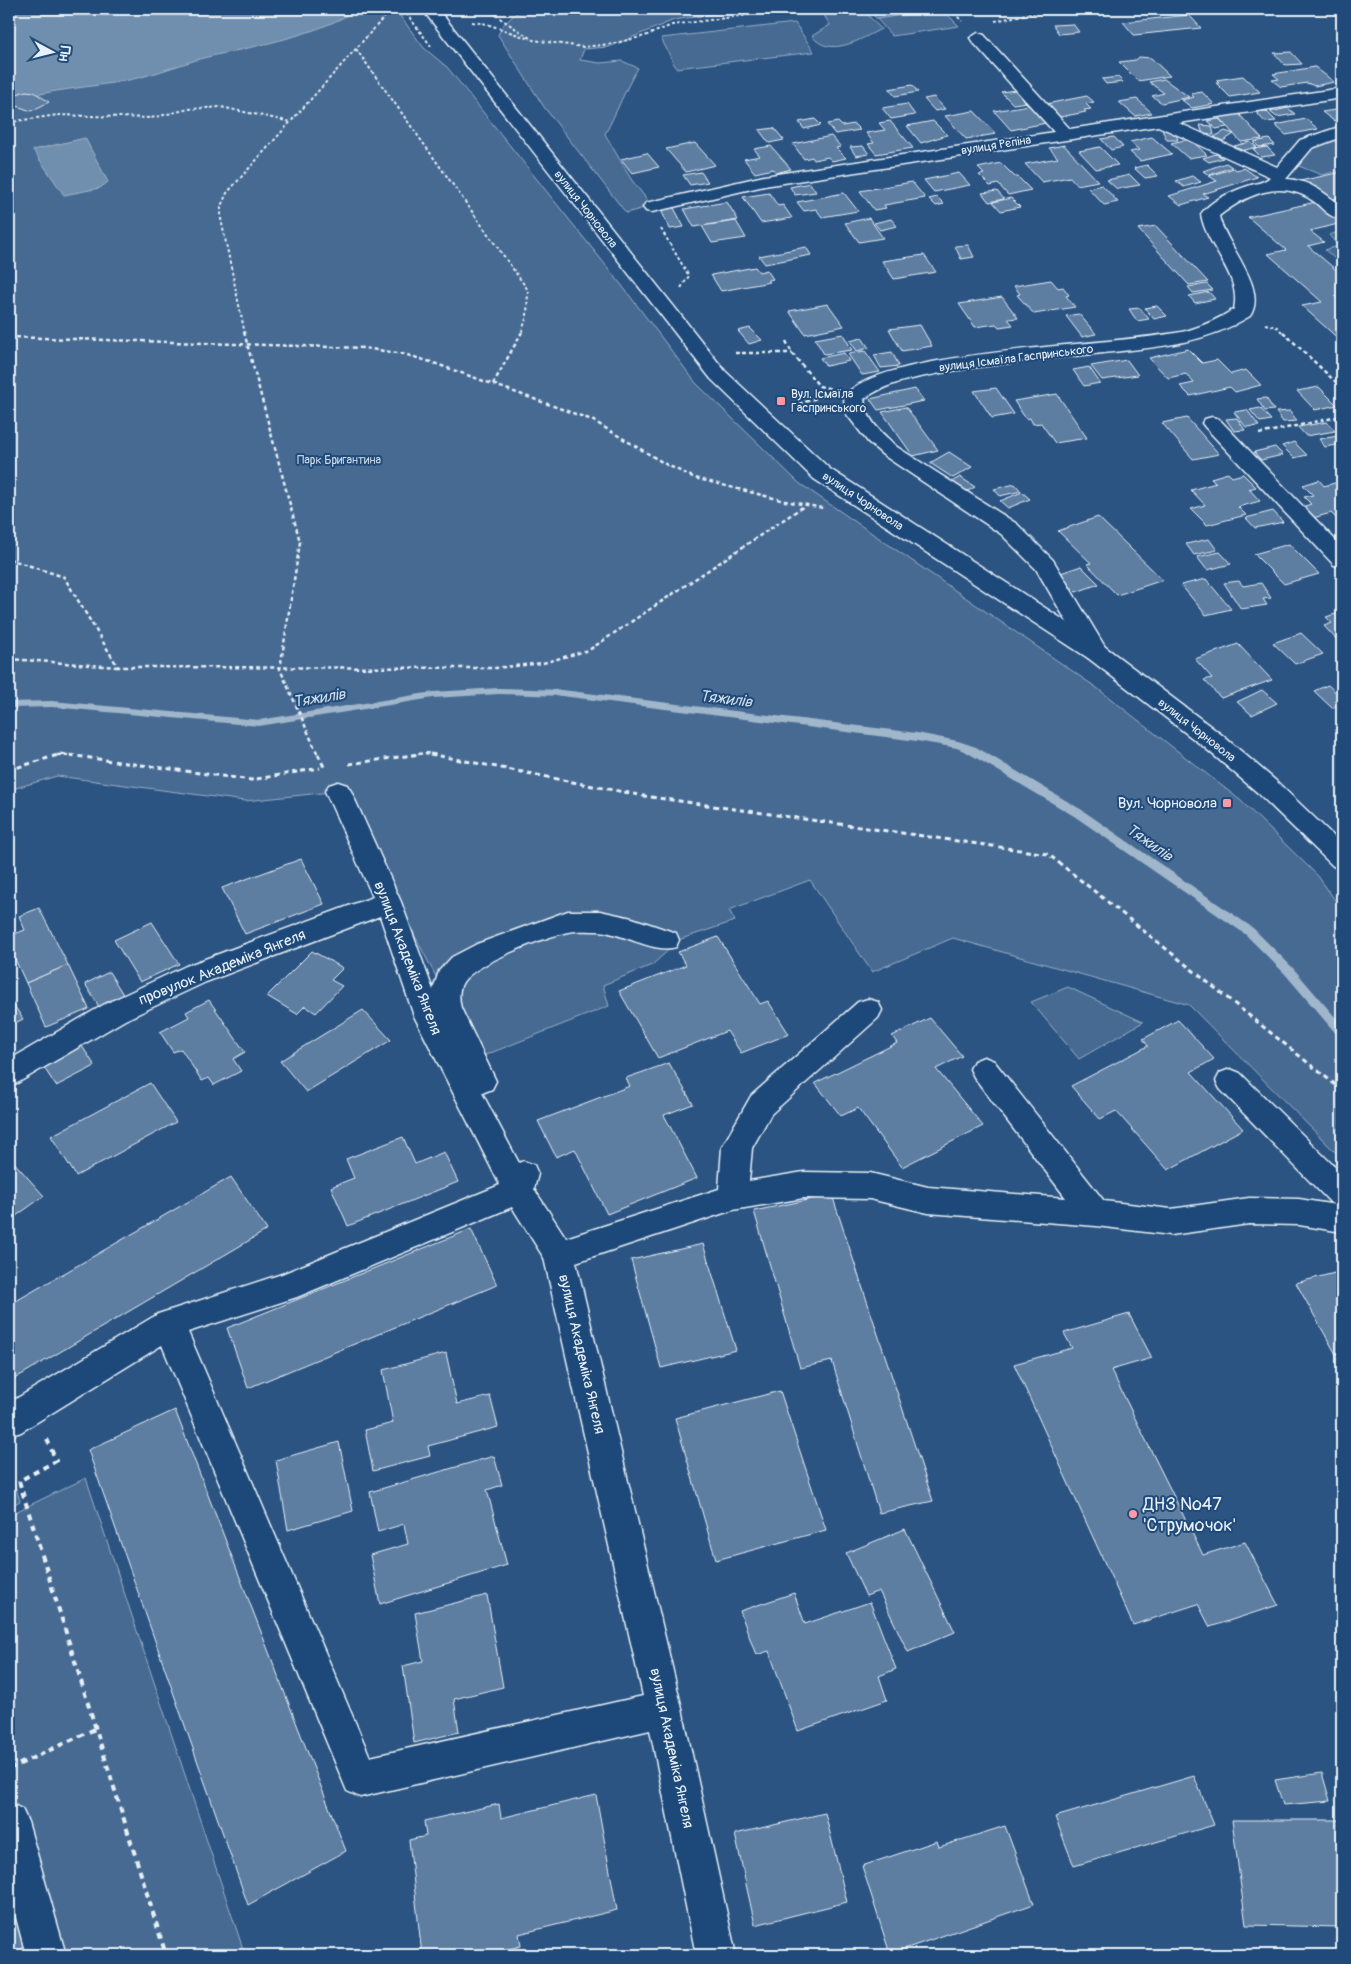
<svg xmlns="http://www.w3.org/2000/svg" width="1351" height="1964" font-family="Pangolin,sans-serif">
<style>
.green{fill:#476b93;stroke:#98aec6}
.water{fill:#708ead;stroke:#a0b6cb}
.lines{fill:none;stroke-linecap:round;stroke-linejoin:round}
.stream{fill:#a0b6cb;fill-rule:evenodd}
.building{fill:#5d7da1;stroke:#e8f1f8}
.minor-casing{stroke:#e8f1f8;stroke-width:3}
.major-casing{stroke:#e8f1f8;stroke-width:3}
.path-far3{stroke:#e8f1f8;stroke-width:2;stroke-dasharray:3 2.5;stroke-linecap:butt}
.path-far2{stroke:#e8f1f8;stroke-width:2.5;stroke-dasharray:4 3;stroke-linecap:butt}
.path-far1{stroke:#e8f1f8;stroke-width:3;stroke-dasharray:5 4;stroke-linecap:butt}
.path{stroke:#e8f1f8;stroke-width:4;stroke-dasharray:6 5;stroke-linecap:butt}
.minor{fill:#1f4a7a;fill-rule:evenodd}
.major{fill:#1f4a7a;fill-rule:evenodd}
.path-bridge{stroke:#e8f1f8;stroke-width:2;stroke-dasharray:3 2.5;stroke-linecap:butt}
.poi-dot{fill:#ff9aa2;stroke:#1f4a7a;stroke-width:2}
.labels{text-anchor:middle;stroke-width:4;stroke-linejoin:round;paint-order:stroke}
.far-street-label{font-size:12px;fill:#e8f1f8;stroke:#1f4a7a}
.far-poi-label{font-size:12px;fill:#e8f1f8;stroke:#1f4a7a;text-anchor:start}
.far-park-label{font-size:12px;fill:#d0dde9;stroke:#1f4a7a}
.poi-label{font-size:15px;fill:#e8f1f8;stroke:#1f4a7a;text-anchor:end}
.street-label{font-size:15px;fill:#e8f1f8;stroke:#1f4a7a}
.water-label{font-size:16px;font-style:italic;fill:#d0dde9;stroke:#1f4a7a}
.near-poi-label{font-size:18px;fill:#e8f1f8;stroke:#1f4a7a;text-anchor:start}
</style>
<rect width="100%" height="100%" fill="#2b5482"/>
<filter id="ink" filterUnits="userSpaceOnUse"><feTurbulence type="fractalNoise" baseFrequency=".02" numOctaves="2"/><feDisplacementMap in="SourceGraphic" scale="10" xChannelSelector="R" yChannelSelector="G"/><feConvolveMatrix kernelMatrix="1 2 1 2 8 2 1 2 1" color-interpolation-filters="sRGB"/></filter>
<g filter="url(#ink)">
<g class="green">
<path d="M208 9H395L424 48 447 67 620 283 696 383 799 483 1097 688 1240 800 1318 876 1342 910V1159L1189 1005 953 938 872 972 810 880 729 910 735 921 681 939 652 965 603 985 609 1006 478 1058 340 791 245 801 57 776 9 790V102L22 97Z"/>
<path d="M521 9H749L674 20 609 47 584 49 580 60 600 63 622 61 638 68C625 89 617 112 605 134L631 179 652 206 626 213 544 107 498 35 503 25Z"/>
<path d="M820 9H862L881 29C861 39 830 59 812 36L830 25Z"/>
<path d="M867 9H935L876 18Z"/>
<path d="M942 9 959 26 892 36 877 19Z"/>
<path d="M795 23 814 52 676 68 661 38Z"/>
<path d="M1342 135V170L1322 175 1296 165 1313 147Z"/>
<path d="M1342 231V265L1325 250 1338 246 1329 235Z"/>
<path d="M1068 987 1143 1022 1079 1059 1031 1002Z"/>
<path d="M9 1467 20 1501 9 1507Z"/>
<path d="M86 1478 245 1955H59L9 1779V1515Z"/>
</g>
<g class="water">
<path d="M9 9H357C324 33 257 46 216 55 187 61 158 74 129 80 89 88 48 89 9 102Z"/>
<path d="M85 138 108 182 100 188 64 195 33 150Z"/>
</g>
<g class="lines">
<path class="stream" d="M499 688 562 690 917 733 958 741 976 747 1082 810 1253 928 1293 968 1342 1025V1038L1338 1036 1285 974 1245 934 1074 816 968 753 957 748 917 741 562 696 499 694 433 698 259 726 52 707 9 708V702L52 701 259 720 433 692Z"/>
</g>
<g class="building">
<path d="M1189 15 1201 28 1134 35 1123 22Z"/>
<path d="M1073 24 1079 32 1059 34 1053 25Z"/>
<path d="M1291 52 1302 64 1285 65 1274 53Z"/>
<path d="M1139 57 1151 58 1170 76 1138 81 1119 62 1136 60Z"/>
<path d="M1315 67 1334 82 1315 86 1307 83 1281 87 1272 80 1279 79 1273 74Z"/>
<path d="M1243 76 1260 92 1230 97 1216 83H1219L1216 80Z"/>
<path d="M1118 77 1123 82 1106 84 1102 79Z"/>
<path d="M1164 79 1189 97 1162 103 1152 96 1164 93 1149 82Z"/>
<path d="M912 85 918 92 895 96 889 89Z"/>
<path d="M1015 90 1027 102 1013 104 1001 92Z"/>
<path d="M26 91 34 92 49 102 31 111 9 103 11 96Z"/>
<path d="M1202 92 1214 104 1192 108 1182 100 1194 97 1191 94Z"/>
<path d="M1087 96 1094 102 1086 104 1091 109 1084 110 1086 112 1060 117 1046 104Z"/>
<path d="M934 97 945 109 935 111 924 99Z"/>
<path d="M1137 99 1152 113 1135 116 1119 102Z"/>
<path d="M907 104 915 115 891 119 882 108Z"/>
<path d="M1029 105 1046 123 1011 130 994 111Z"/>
<path d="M1288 108 1295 114 1277 117 1270 112Z"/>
<path d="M1342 109V120L1334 121 1322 112Z"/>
<path d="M974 111 996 134 966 139 945 116Z"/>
<path d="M1266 111 1276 121 1265 122 1256 112Z"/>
<path d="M1239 114 1262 139 1241 142 1218 117Z"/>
<path d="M815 119 821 125 804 129 799 122Z"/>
<path d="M1219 119 1227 127 1216 129 1207 121Z"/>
<path d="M1306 119 1318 129 1286 135 1275 125Z"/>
<path d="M890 121 913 148 876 154 868 144 874 143 866 133 885 130 879 123Z"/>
<path d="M933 121 947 135 921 143 907 126Z"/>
<path d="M838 122 842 126 854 124 860 130 835 134 827 124Z"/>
<path d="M1200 125 1212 126 1214 135 1203 134Z"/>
<path d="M774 128 784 140 769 143 759 130Z"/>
<path d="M1174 129 1178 140H1167L1162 130Z"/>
<path d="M1225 131 1234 134 1223 141 1214 137Z"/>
<path d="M831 136 841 147 836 148 846 158 832 161 828 157 814 160 812 157 804 159 793 144Z"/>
<path d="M1114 137 1123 147 1111 150 1101 139Z"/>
<path d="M1152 137 1172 154 1140 161 1130 152 1139 150 1130 142Z"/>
<path d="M1190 139 1207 155 1188 158 1171 143Z"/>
<path d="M1269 139 1275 145 1259 147 1254 142Z"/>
<path d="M1250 142 1257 147 1241 151 1234 146Z"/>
<path d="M695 143 715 165 686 172 666 149Z"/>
<path d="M1064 145 1098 181 1077 185 1070 177 1042 182 1025 164 1058 158 1049 148Z"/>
<path d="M771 146 791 169 776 173 773 169 755 173 744 159 760 156 754 149Z"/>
<path d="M863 146 869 154 856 156 850 147Z"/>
<path d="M1100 147 1118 165 1096 169 1079 151Z"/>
<path d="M1267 147 1275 155 1261 157 1253 149Z"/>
<path d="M647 153 659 167 632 173 621 159Z"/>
<path d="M1216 154 1223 158 1209 162 1203 158Z"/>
<path d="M1001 163 1015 177H1018L1031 190 1008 195 998 184 990 186 979 175 984 174 978 168Z"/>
<path d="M1226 163 1232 167 1209 175 1203 171Z"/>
<path d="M1147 165 1158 176 1145 178 1134 168Z"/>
<path d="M1234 168 1236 170 1244 168 1257 177 1203 194 1208 197 1181 205 1169 196 1217 181 1209 176Z"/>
<path d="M701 172 708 182 690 185 683 175Z"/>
<path d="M1342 172V197L1325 201 1300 181Z"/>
<path d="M959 173 970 185 934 192 924 180Z"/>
<path d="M1130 175 1140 185 1117 189 1107 180Z"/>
<path d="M1192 176 1201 182 1184 187 1176 181Z"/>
<path d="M912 182 925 198 884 205 886 208 874 210 860 191Z"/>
<path d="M810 183 816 192 795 195 790 187Z"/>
<path d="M1102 185 1118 202 1104 205 1088 188Z"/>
<path d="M997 191 1004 199 989 202 982 193Z"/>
<path d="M769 193 778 206 783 205 792 218 761 223 743 197Z"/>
<path d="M844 193 858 211 822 217 816 209 804 211 797 202Z"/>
<path d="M937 197 944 204 936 206 929 199Z"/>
<path d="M1011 198 1020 207 1001 211 993 202Z"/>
<path d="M727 202 738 220 694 227 684 209Z"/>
<path d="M1316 202 1342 223 1310 231 1324 242 1308 246 1342 275V342L1302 306 1322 302 1268 254 1286 250 1248 217Z"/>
<path d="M673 206 684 227 670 229 660 208Z"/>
<path d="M869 218 883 238 859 242 845 223Z"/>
<path d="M891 219 897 226 880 230 874 223Z"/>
<path d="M736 221 746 238 712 243 702 226Z"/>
<path d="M1156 226 1208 282 1189 285 1138 229Z"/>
<path d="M968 245 974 257 961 259 955 246Z"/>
<path d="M806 247 811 255 765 264 759 256Z"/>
<path d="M924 255 936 272 894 279 882 261Z"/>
<path d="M755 267 759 272 767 270 773 279 768 280 770 282 721 291 711 275Z"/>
<path d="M1051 280 1058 288 1063 287 1069 295 1066 296 1075 307 1034 314 1017 295 1020 294 1014 286Z"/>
<path d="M1207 284 1213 290 1193 293 1188 287Z"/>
<path d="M1209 292 1215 299 1195 303 1189 296Z"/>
<path d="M1002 297 1018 318 1008 319 1013 325 999 327 996 324 975 327 959 304Z"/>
<path d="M828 304 844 326 805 334 789 311Z"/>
<path d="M1157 306 1167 316 1154 319 1145 308Z"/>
<path d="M1140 308 1149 319 1137 321 1129 309Z"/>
<path d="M1079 314 1096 334 1082 337 1066 316Z"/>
<path d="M920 325 932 346 902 351 889 329Z"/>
<path d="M750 328 762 340 749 344 738 331Z"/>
<path d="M843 334 852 350 824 354 815 339Z"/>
<path d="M862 338 869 348 857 351 850 341Z"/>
<path d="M1188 349 1202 363 1217 360 1231 374 1246 370 1261 385 1235 392 1230 387 1190 396 1180 386 1194 383 1186 374 1168 378 1149 358Z"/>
<path d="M865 351 880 372 862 375 848 354Z"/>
<path d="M892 352 899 366 881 368 874 355Z"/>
<path d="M844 353 849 361 826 366 820 358Z"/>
<path d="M1127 360 1138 375 1102 380 1091 366Z"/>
<path d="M1089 367 1100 383 1084 386 1073 370Z"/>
<path d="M1319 387 1337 405 1315 410 1297 391Z"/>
<path d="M996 388 1014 414 992 418 974 391Z"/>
<path d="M915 389 924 401 878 410 870 399Z"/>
<path d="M1057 394 1087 438 1055 443 1041 423 1033 424 1030 418 1026 419 1014 401Z"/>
<path d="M1266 398 1274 410 1265 411 1257 399Z"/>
<path d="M906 407 938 450 913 456 882 412Z"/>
<path d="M1260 408 1271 420 1260 422 1250 410Z"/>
<path d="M1247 410 1259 426 1246 427 1234 412Z"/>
<path d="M1290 411 1297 421 1283 422 1276 412Z"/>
<path d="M1187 418 1219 454 1193 459 1162 423Z"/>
<path d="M1237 418 1245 430 1234 431 1226 419Z"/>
<path d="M1327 422 1335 431 1306 436 1298 427Z"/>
<path d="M1338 436 1342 444 1325 447 1319 439Z"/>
<path d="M1294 442 1307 455 1294 458 1282 446Z"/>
<path d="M1275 447 1283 455 1261 460 1254 452Z"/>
<path d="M949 452 972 467 953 478 930 463Z"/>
<path d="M1228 473 1232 477 1243 474 1256 487 1249 489 1260 501 1238 507 1246 515 1207 525 1191 509 1205 505 1191 490 1216 483 1211 478Z"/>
<path d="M960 477 975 487 964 493 950 483Z"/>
<path d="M1319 480 1324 486 1342 481V524L1331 513 1313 518 1302 507 1311 504 1304 497 1313 495 1303 485Z"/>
<path d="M1015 484 1021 491 1000 496 994 489Z"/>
<path d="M1022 492 1030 499 1008 508 1000 501Z"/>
<path d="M1273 511 1283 522 1255 528 1246 518Z"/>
<path d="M1098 517 1163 580 1117 595 1087 564 1091 563 1058 531Z"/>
<path d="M1209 539 1217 550 1194 555 1186 544Z"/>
<path d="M1289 544 1319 574 1284 584 1254 554Z"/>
<path d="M1220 552 1231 564 1207 570 1197 557Z"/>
<path d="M1081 566 1099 584 1076 592 1058 574Z"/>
<path d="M1206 579 1231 609 1206 615 1181 585Z"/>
<path d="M1239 581 1243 586 1261 583 1271 598 1263 599 1267 605 1241 609 1224 583Z"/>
<path d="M1342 612V638L1337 640 1324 626 1332 623 1326 617Z"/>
<path d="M1301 633 1323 654 1295 664 1273 643Z"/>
<path d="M1238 644 1272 680 1221 698 1204 680 1212 678 1195 659Z"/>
<path d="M1328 685 1342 698V704L1332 708 1314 691Z"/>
<path d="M1262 690 1277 703 1252 715 1237 702Z"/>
<path d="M301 859 324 904 245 934 222 888Z"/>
<path d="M39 908 68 965 26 983 9 946V936L25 930 19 916Z"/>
<path d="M152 922 179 964 140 982 114 940Z"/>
<path d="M718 937 760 1004 768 1001 789 1034 741 1053 727 1031 658 1058 619 991 686 965 678 952Z"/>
<path d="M312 951 343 968 331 980 342 986 316 1013 305 1006 297 1014 267 996Z"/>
<path d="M68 965 89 1009 46 1027 26 983Z"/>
<path d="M109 972 124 996 100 1008 85 984Z"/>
<path d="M9 998 23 1019 9 1026Z"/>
<path d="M209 1000 245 1052 233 1059 241 1071 214 1085 209 1078 202 1081 181 1049 173 1052 160 1032 189 1017 186 1012Z"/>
<path d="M363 1010 391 1040 306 1092 280 1061Z"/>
<path d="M930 1018 962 1056 936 1069 983 1126 902 1167 858 1108 841 1116 815 1083 897 1043 892 1036Z"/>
<path d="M1178 1020 1214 1059 1191 1072 1243 1129 1168 1170 1116 1111 1100 1119 1071 1086 1148 1046 1143 1039Z"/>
<path d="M80 1043 95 1066 56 1086 41 1063Z"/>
<path d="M669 1063 693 1104 664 1115 697 1178 607 1214 575 1149 556 1157 538 1121 630 1086 626 1078Z"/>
<path d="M150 1083 176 1122 76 1176 51 1136Z"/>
<path d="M403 1137 415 1164 444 1152 458 1182 348 1226 331 1187 354 1178 346 1159Z"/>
<path d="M11 1159 44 1196 9 1221V1161Z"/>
<path d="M231 1177 267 1230 9 1382V1305Z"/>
<path d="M832 1195 933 1501 879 1513 832 1361 800 1368 754 1211Z"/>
<path d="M471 1229 497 1285 248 1388 227 1328Z"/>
<path d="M703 1244 736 1350 661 1368 631 1260Z"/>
<path d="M1342 1271V1365L1296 1283Z"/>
<path d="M1129 1314 1152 1358 1111 1370 1203 1555 1245 1542 1278 1605 1210 1627 1198 1604 1133 1625 1014 1364 1072 1348 1064 1333Z"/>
<path d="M446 1353 457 1404 490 1396 498 1427 428 1446 430 1456 373 1471 365 1430 393 1423 383 1370Z"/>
<path d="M780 1391 826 1530 716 1560 675 1418Z"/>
<path d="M175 1410 346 1851 248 1905 88 1450Z"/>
<path d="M339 1442 353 1511 288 1530 276 1460Z"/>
<path d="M494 1456 502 1485 487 1490 507 1565 380 1604 370 1555 408 1544 404 1524 378 1532 370 1492Z"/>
<path d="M905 1529 955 1632 908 1652 879 1591 866 1596 846 1553Z"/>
<path d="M794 1593 805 1624 870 1602 896 1669 879 1676 887 1700 798 1731 769 1651 756 1655 740 1611Z"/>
<path d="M487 1595 503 1687 454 1699 459 1732 414 1743 403 1666 423 1661 415 1613Z"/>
<path d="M1322 1773 1330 1801 1283 1805 1275 1780Z"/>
<path d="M1194 1776 1214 1825 1074 1866 1055 1817Z"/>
<path d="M596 1795 617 1910 519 1934 521 1946 482 1955H442V1953L422 1955 409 1840 426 1836 424 1821 499 1804 501 1818Z"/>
<path d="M825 1813 847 1902 755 1925 735 1834Z"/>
<path d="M1232 1820H1342V1927L1246 1925Z"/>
<path d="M1005 1826 1034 1904 890 1954 862 1866 937 1841 939 1847Z"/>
<path d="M9 1894 26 1955H9Z"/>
</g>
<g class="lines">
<defs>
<g id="minor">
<path d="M978 33 984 35 1070 129 1342 88V98L1179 123 1277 167 1300 140 1342 126V137L1312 148 1286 179C1309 180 1325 193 1342 207V218C1331 219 1324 210 1316 203 1283 178 1249 193 1219 216 1225 245 1269 288 1250 316 1202 346 1148 348 1093 354 1044 359 995 363 946 372 917 378 889 381 864 399 866 420 882 433 897 447L1017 524 1053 560 1108 652 1104 658 1096 660 1088 658 1036 569 1001 534 883 455 868 442 845 412 844 397C877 349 1121 346 1186 331 1203 326 1219 319 1234 309 1242 275 1206 247 1201 214 1211 200 1233 191 1248 186 1256 183 1264 183 1270 177L1158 126 764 186 652 212 646 211 643 207 646 203 764 176 1054 132 972 41 970 38Z"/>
<path d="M1212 417 1219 419 1342 547V567L1334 565 1205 427 1202 423 1205 419Z"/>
<path d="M338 782 347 785 351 791 401 902 433 990 439 971 452 957 477 944 568 911H600L632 918 676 933 679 940 676 947C655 954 622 933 599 931 590 931 577 930 568 932 545 937 476 963 463 982 458 990 459 1000 461 1008L496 1081 492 1089 482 1093 519 1163 523 1161 534 1165 538 1174 534 1189 566 1238 719 1189 722 1147 751 1096 858 1002 868 999 878 1002 882 1010 878 1018 771 1114 752 1148 749 1181 804 1172 870 1173 928 1187 1066 1198 974 1077 970 1069 974 1061 984 1057 994 1061 1104 1201 1171 1209 1249 1198 1299 1199 1336 1205 1331 1203 1220 1089 1216 1081 1220 1073 1230 1069 1240 1073 1342 1174V1232L1299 1225 1249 1224 1171 1235 1096 1226 928 1213 870 1199 804 1198 733 1210 576 1262 682 1709 736 1955H696L650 1730 360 1797 347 1791 162 1345 21 1432 9 1436V1403L158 1314 282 1274 500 1185 414 1016 380 916 206 982 125 1020 19 1082 9 1086V1060L105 1004 186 966 373 897 325 791 329 785ZM512 1207 544 1258 643 1696 370 1757 188 1332 297 1297Z"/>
<path d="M9 1803 22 1809 28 1822 66 1955H26L9 1891Z"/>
</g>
<path id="major" d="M422 9H438L725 371 830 469 1104 646 1222 735 1276 781 1342 844V869L1333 866 1258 793 1204 747 1088 658 814 479 711 379Z"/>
</defs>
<use href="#minor" class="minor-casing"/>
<use href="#major" class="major-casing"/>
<g class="path-far3">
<path d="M486 9 533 40 583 47 611 44 645 36 672 25 748 15 763 9"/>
<path d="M950 9 962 21"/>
<path d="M995 21 1050 9"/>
<path d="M472 22 487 24 530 39"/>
<path d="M356 49 528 290 527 316 521 334"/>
<path d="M9 122 58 115 151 118 189 109 221 107 291 122"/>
<path d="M661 229 689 276 681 288"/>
<path d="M1265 324 1277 327 1284 334"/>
<path d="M245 334 221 219V206L227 193 387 14 404 11"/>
</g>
<g class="path-far2">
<path d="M244 332 300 542 280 669 318 755"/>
<path d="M1283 332 1342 388"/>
<path d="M9 337 364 348 404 354 431 362 592 420 667 465 695 478 785 501 823 508"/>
<path d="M786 341 792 353 819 386 832 389"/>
<path d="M735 353H792"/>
<path d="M493 384 522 332"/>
<path d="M792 406 826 395"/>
<path d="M1259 434 1342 416"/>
<path d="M9 559 64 577 118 667 495 668 543 663 589 650 804 506"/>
<path d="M9 659 118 667"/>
<path d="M57 755H69"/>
<path d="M411 755 426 753 437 755"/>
</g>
<g class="path-far1">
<path d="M318 754 324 767"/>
<path d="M430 754 644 796 1048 854 1342 1090"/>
<path d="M349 764 420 754"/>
<path d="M9 770 61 754 251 780 320 768"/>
</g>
<g class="path">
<path d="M47 1439 56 1461 19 1481 166 1955"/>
<path d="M9 1769 95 1729"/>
</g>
<use href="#minor" class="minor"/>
<use href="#major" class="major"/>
<path class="path-bridge" d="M403 9 431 46"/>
</g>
</g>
<g class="poi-dot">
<rect x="776" y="396" width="10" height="10" rx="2.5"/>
<rect x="1222" y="798" width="10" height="10" rx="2.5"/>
<circle cx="1133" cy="1514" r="5"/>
</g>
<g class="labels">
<g class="far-street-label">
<text transform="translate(996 145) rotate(-9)" y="4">вулиця Рєпіна</text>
<text transform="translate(586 209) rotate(52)" y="4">вулиця Чорновола</text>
<text transform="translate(1016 358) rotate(-7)" y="4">вулиця Ісмаїла Гаспринського</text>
<text transform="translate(863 501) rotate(34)" y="4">вулиця Чорновола</text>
<text transform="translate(1197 730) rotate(38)" y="4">вулиця Чорновола</text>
</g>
<g class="far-poi-label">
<text x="791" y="398">Вул. Ісмаїла<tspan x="791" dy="14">Гаспринського</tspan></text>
</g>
<g class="far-park-label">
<text x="339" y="464">Парк Бригантина</text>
</g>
<g class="poi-label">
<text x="1217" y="808">Вул. Чорновола</text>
</g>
<g class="street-label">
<text transform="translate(408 958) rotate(69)" y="5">вулиця Академіка Янгеля</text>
<text transform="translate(222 967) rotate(-22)" y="5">провулок Академіка Янгеля</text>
<text transform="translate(582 1354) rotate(77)" y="5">вулиця Академіка Янгеля</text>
<text transform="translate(672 1748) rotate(78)" y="5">вулиця Академіка Янгеля</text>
</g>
<g class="water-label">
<text transform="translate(319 697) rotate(-9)" y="6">Тяжилів</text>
<text transform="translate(726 698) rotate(7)" y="6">Тяжилів</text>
<text transform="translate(1150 842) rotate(35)" y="6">Тяжилів</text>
</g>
<g class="near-poi-label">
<text x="1143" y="1510">ДНЗ №47<tspan x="1143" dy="21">'Струмочок'</tspan></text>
</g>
</g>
<rect width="1351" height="1964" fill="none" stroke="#1f4a7a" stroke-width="30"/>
<rect x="15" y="15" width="1321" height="1934" fill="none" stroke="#e8f1f8" stroke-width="2" filter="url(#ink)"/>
<g transform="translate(52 52) rotate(97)" stroke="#1f4a7a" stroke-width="4" paint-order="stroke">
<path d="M0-4L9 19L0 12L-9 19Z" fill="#e8f1f8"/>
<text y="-8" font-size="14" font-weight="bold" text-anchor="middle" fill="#e8f1f8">Пн</text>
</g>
</svg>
